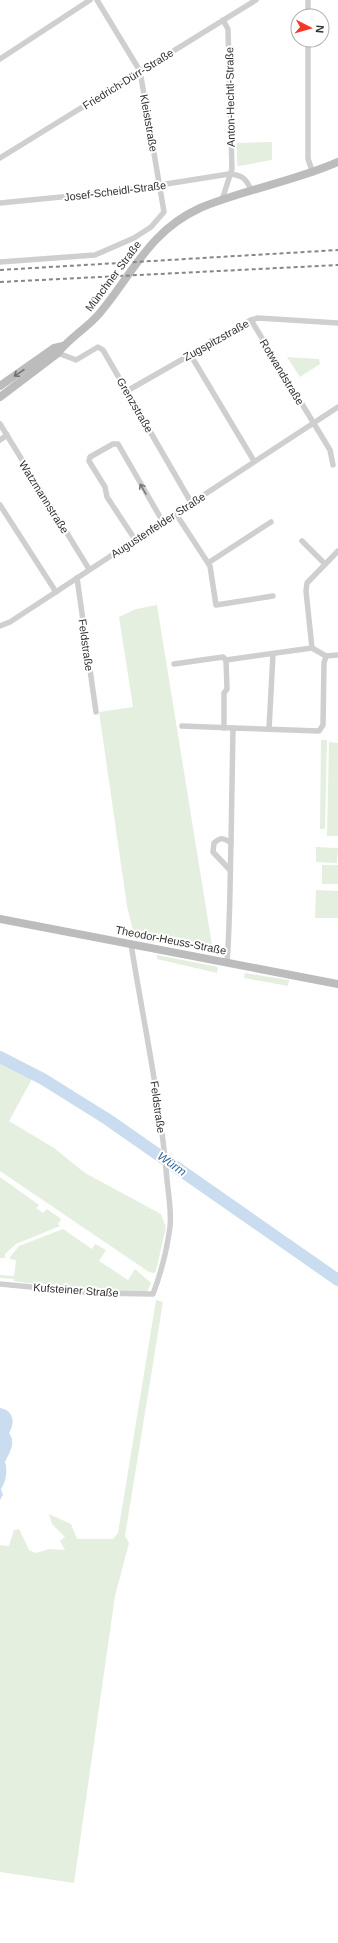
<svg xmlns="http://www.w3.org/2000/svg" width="338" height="1943" font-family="Helvetica,sans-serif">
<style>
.green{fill:#e5efdf}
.water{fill:#cadcf0}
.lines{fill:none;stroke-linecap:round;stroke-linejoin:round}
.river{stroke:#cadcf0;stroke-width:12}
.street{stroke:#cfcfcf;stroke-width:5.5}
.secondary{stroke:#bcbcbc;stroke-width:8}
.rail{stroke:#878787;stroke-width:2;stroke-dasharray:4 3;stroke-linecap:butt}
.oneway{stroke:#707070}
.oneway2{stroke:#797979}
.labels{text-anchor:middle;stroke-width:4;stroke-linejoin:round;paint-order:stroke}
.street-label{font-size:11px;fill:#323232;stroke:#fff}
.water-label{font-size:12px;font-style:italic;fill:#36669d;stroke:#fff}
</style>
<rect width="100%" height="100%" fill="#fff"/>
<g class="green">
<path d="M272 142V160L239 166 237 165V143Z"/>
<path d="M287 357 319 359 320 364 300 377Z"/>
<path d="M157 605 212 945 133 931 127 906 99 712 133 707 119 617 136 609Z"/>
<path d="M321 740H327L325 829H320Z"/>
<path d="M329 742 338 743V836H327Z"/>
<path d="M316 847 338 848 337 863 316 862Z"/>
<rect x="322" y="865" width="16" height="19"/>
<path d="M316 890 338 891V918H315Z"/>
<path d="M157 955 218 967 217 973 157 959Z"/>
<path d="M245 973 289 980 288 986 244 978Z"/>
<path d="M0 1063 32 1079 9 1121 54 1148 85 1173 161 1214 166 1227 156 1271 154 1273 149 1272 0 1171Z"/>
<path d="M0 1177 39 1205 36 1208 43 1213 47 1209 61 1219 58 1224 60 1226 16 1244 5 1254V1258H0Z"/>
<path d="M63 1229 92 1249 95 1244 106 1250 99 1261 128 1280 135 1269 151 1283 147 1292 80 1289 19 1282 14 1281V1279L0 1278V1275L14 1276 16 1260 10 1259V1257L19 1246Z"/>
<path d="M156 1300 163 1302 125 1536 129 1543 115 1596 74 1883 0 1872V1545L9 1546 14 1530 19 1529 29 1550 36 1553 49 1549 65 1550 60 1541 65 1537 52 1524 49 1514 71 1524 77 1539H113L118 1533Z"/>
</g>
<path class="water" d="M0 1408C13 1410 16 1422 9 1433 16 1442 10 1452 5 1462 8 1470 6 1482 1 1489L3 1495 0 1500Z"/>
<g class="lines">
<path class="river" d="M0 1057 43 1079 107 1119 338 1280"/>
<g class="street">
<path d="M308 16V0"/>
<path d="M308 40V159L313 173"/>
<path d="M0 59 90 0"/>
<path d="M0 158 256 0"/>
<path d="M222 200 232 169 228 29 223 20"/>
<path d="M0 203 122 191 229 174C242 175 246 178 251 190"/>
<path d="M0 262 95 255 134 238 151 227 164 212 140 71 97 0"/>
<path d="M251 320 330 450 333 465"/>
<path d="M58 353 76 360 98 347 103 350 192 504"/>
<path d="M190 354 254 461"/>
<path d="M127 391 251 320 258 318 338 323"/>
<path d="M0 424 89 569"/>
<path d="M0 440 7 435"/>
<path d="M0 505 56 592"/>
<path d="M176 514 210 566 216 605 273 596"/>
<path d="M136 541 107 497 105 487 89 461 90 457 113 444H118L163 522"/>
<path d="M302 541 325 564"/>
<path d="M208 563 271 522"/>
<path d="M77 578 96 712"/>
<path d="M0 626 10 622 338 407"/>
<path d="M326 656 312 648 306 591 307 583 338 551"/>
<path d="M326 656 338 655"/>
<path d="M174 664 223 657 226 660 312 648"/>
<path d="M182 726 233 728"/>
<path d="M224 728V693L227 689 226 660"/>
<path d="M269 729 273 654"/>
<path d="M231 843 233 728 319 731 323 725 324 663 326 656"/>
<path d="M227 963C230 923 230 883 231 843 224 838 221 837 214 843L213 852 230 870"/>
<path d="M0 1284 94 1293 153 1294C161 1273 167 1249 170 1227 172 1208 167 1187 166 1169 159 1093 143 1019 131 944"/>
</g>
<g class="secondary">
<path d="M0 386 54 348 63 346"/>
<path d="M0 397 58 353C69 338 86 329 99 314 133 274 148 232 200 208 245 189 293 182 338 162"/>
<path d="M0 919 338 984"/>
</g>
<g class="rail">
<path d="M0 270 338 250"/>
<path d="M0 282 338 265"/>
</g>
</g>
<defs><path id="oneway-shaft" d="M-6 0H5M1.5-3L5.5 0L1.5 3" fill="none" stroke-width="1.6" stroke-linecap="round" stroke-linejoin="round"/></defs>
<use class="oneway" href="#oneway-shaft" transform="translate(19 373) rotate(146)"/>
<use class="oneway2" href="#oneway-shaft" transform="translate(143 489) rotate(-120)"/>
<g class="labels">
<g class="street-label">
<text transform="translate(128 79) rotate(-32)" y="4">Friedrich-Dürr-Straße</text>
<text transform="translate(230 97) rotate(-91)" y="4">Anton-Hechtl-Straße</text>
<text transform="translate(149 123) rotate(80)" y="4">Kleiststraße</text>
<text transform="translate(115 191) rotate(-7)" y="4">Josef-Scheidl-Straße</text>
<text transform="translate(113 276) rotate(-53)" y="4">Münchner Straße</text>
<text transform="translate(216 340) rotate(-29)" y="4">Zugspitzstraße</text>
<text transform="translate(282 372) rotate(59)" y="4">Rotwandstraße</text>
<text transform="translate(135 405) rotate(60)" y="4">Grenzstraße</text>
<text transform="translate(44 497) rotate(58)" y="4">Watzmannstraße</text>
<text transform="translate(158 525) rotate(-33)" y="4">Augustenfelder Straße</text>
<text transform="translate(86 645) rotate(82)" y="4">Feldstraße</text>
<text transform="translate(171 940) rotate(11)" y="4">Theodor-Heuss-Straße</text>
<text transform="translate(158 1107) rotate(82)" y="4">Feldstraße</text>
<text transform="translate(76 1290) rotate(4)" y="4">Kufsteiner Straße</text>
</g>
<g class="water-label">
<text transform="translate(172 1164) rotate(35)" y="4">Würm</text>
</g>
</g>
<g transform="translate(310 28) rotate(96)"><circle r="19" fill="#ffffff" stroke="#adadad"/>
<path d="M0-3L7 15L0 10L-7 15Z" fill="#f63626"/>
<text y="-6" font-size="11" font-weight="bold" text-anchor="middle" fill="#323232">N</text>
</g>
</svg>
